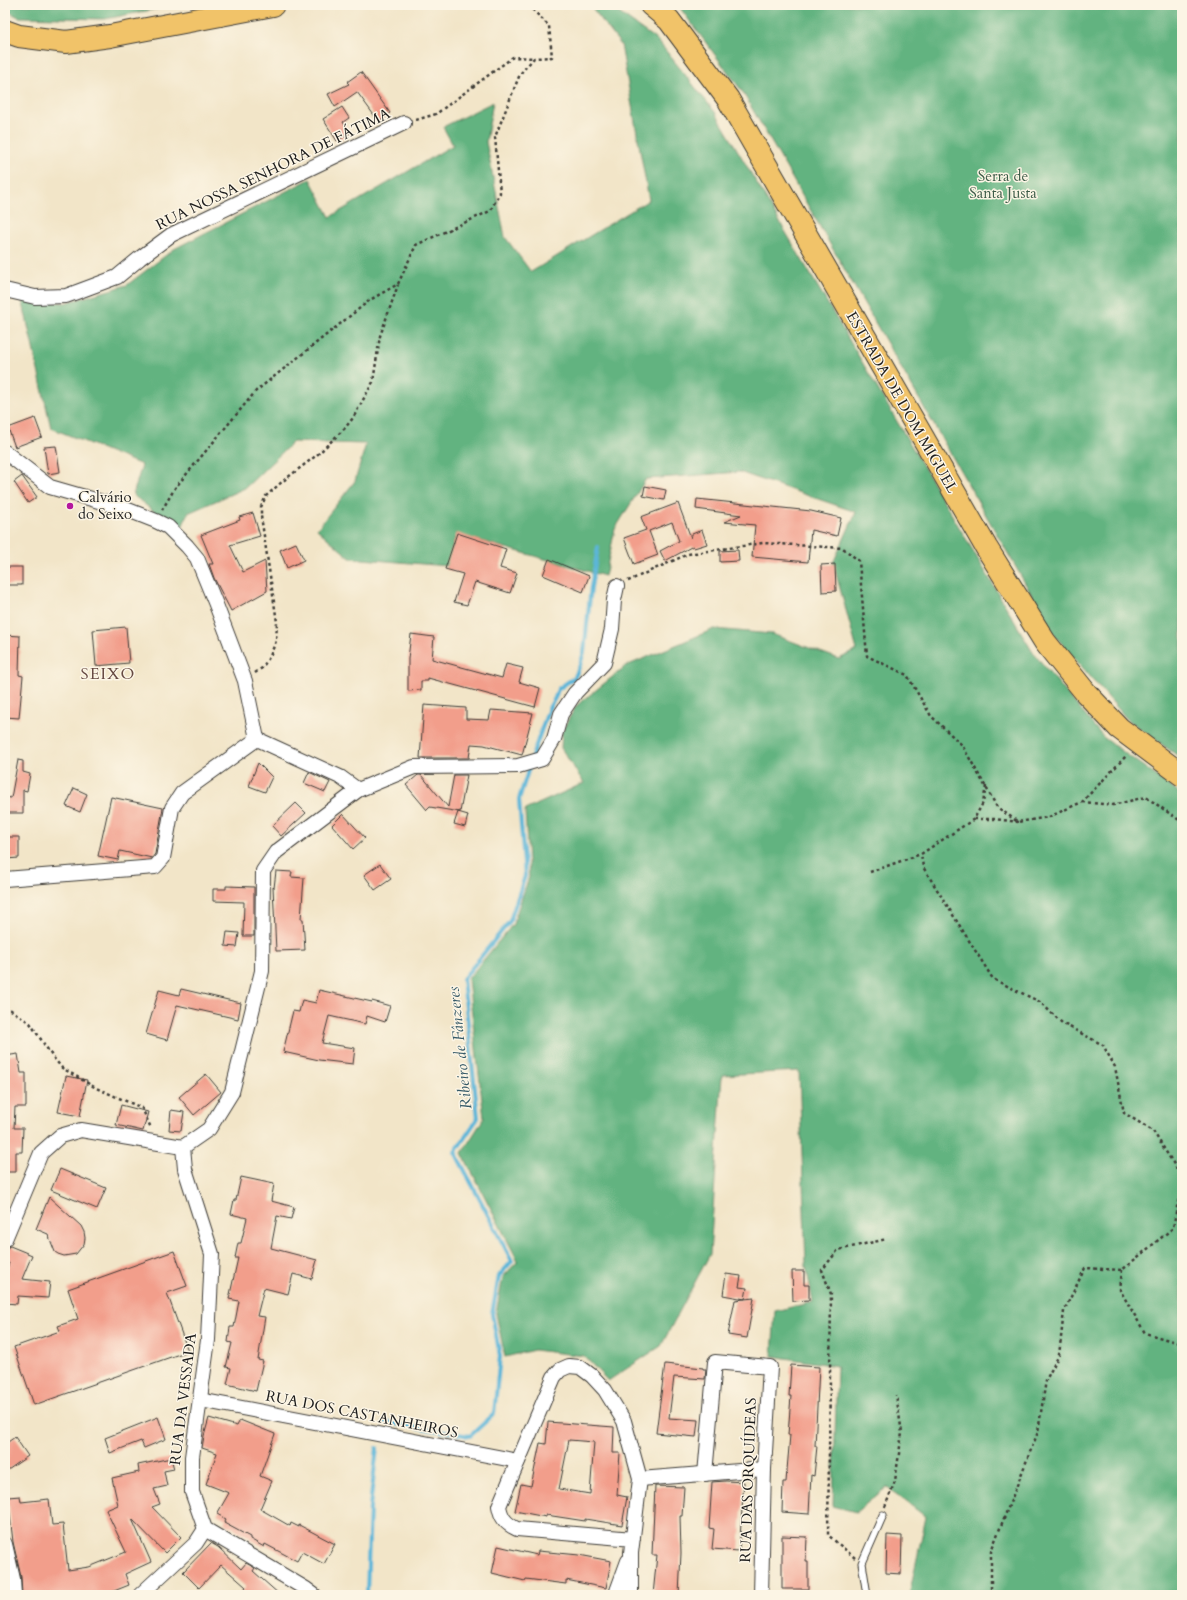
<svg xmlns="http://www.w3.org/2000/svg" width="1187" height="1600" font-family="Cardo,serif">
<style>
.forest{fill:#62b380;stroke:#3f684e}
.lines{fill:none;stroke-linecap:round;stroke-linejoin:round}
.stream{stroke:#5cb6d9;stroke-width:4}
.building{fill:#f29e8b;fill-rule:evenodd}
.lane-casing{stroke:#3c3a36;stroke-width:9}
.street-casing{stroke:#3c3a36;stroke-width:16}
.primary-casing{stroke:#3c3a36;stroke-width:24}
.path{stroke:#3c3a36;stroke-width:2.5;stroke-dasharray:3 3;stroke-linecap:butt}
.lane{stroke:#fff;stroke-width:7}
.street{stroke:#fff;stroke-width:14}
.primary{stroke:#f1c369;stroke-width:22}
.poi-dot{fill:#b5179e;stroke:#fcf5e5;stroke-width:1.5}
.labels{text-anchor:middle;stroke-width:3;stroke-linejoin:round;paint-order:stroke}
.street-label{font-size:15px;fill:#1c1c1c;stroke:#fcf5e5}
.park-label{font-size:15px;fill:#3c5b47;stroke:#fcf5e5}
.poi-label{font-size:15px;fill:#1c1c1c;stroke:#fcf5e5;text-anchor:start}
.neighbourhood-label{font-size:16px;letter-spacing:1px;fill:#674a43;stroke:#fcf5e5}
.water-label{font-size:16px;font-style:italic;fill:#365a68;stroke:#fcf5e5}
</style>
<rect width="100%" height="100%" fill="#fcf5e5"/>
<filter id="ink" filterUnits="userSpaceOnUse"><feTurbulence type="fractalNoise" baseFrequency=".025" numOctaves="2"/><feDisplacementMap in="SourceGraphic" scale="8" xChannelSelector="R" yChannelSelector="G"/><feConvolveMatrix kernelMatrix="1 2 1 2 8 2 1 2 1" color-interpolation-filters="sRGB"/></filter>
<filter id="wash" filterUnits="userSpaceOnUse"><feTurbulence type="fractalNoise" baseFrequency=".012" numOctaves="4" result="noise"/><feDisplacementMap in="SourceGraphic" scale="16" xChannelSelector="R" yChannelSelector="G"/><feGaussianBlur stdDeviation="0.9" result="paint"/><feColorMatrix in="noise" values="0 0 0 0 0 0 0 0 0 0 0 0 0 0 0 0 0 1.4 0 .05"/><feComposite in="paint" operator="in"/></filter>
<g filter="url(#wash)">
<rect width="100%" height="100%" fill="#f2e5c8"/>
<g class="forest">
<path d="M5 5H177L105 19 19 17 5 10Z"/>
<path d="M590 5H608L658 41 715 112 1032 651 1103 737 1182 795V1595H909L926 1517 887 1487 856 1512 833 1506 837 1366 772 1356 775 1311 813 1302 806 1266 799 1071 722 1075 710 1254 661 1346 608 1381 584 1356 534 1350 505 1357 496 1313 503 1277 518 1261 462 1153 484 1118 468 979 513 924 529 877 525 810 584 783 561 748 562 731 576 706 626 666 714 629 772 634 839 659 857 650 833 563 856 512 739 472 646 479 615 529 605 576 456 534 447 566 350 558 317 529 355 481 366 444 293 442 245 488 188 513 180 532 133 495 142 465 51 428 22 299 65 303 127 285 174 249 310 179 330 217 453 145 443 127 493 102 486 142 505 237 531 272 649 200 621 45Z"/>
<path d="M676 5H1182V759L1127 719 1056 637 742 91 680 8Z"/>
</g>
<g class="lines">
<g class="stream">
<path d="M532 757 549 708 555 698 558 689 575 677 580 665 584 652 591 587 598 547"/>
<path d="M384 1422 470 1436 494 1414 500 1356 492 1314 499 1276 512 1261 455 1152 478 1118 463 979 510 921 525 876 519 799 529 768"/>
<path d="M367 1595 370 1506 377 1448"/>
</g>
</g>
<g id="blocks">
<g class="building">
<path d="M361 72 390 113 379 122 357 92 335 107 328 94 349 84 347 82Z"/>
<path d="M342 107 349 118 343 122 350 133 337 141 323 119Z"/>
<path d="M35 418 42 437 15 447 8 428Z"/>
<path d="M56 446 60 472 48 474 44 447Z"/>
<path d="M22 476 37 497 28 503 14 482Z"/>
<path d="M645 486 666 490 664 500 643 496Z"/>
<path d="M697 499 811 511 841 518 837 536 811 530 808 562 752 557 755 525 724 522 741 515 696 509Z"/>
<path d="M678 503 691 538 692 534 702 530 707 544 694 548 693 546 665 561 660 551 679 541 672 522 649 531 658 555 634 564 624 538 646 530 641 517Z"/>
<path d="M253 513 260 536 230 545 243 572 265 561 267 591 231 611 214 578 209 564H213L201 535 240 520 239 517Z"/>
<path d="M457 533 506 549 500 568 517 573 510 593 475 582 467 605 454 602 463 574 445 569Z"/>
<path d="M296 543 304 560 287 568 280 550Z"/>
<path d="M738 550 739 561 720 562V551Z"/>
<path d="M549 559 589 576 583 592 543 575Z"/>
<path d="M835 564 836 591 822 592 821 565Z"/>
<rect x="5" y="567" width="17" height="18"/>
<path d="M126 627 129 663 96 666 93 630Z"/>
<path d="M411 634 434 637 432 659 502 678 506 664 523 668 519 682 540 688 535 707 428 678V681H421V690L408 691V659Z"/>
<path d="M5 635 20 636 19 675 23 676 19 718 5 717Z"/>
<path d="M424 705 466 708V719L489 720 491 710 533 713 522 755 484 745 471 744 469 758H420Z"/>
<path d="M18 760 23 761V772L30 774 27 791 23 790V813H5V797L11 798Z"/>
<path d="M258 763 272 777 265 792 249 786Z"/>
<path d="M309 772 330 782 325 792 304 783Z"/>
<path d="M418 775H421L448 807 454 775H467L460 812 430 807 427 810 406 785Z"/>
<path d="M74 788 87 794 80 812 66 806Z"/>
<path d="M111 797 163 808 155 854 152 858 120 851 118 860 98 856Z"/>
<path d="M296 803 306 813 281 836 272 826Z"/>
<path d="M458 812 468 815 465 827 454 824Z"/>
<path d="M343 814 365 838 353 849 332 825Z"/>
<path d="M5 837H19V858L6 859Z"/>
<path d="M380 864 391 879 375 890 364 875Z"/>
<path d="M276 871 292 872 291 877 304 878 301 919H303L305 950 276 951 273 887 274 888Z"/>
<path d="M226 886 254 887V936H243L244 902 213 901V889H226Z"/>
<path d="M227 932 239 933 237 947 225 946Z"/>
<path d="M181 989 241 1003 238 1019 177 1005 167 1040 146 1034 159 990 179 995Z"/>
<path d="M319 990 372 1002V1001L390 1006 385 1022 367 1016 365 1024 329 1016 322 1043 355 1048 353 1064 319 1060 283 1052 293 1011 299 1012 302 1000 316 1003Z"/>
<path d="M18 1054 21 1073H26V1107H15L14 1128H23L22 1152H16V1172H5V1056Z"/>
<path d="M206 1074 221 1092 194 1115 179 1097Z"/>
<path d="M66 1076 87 1080 80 1116 58 1112Z"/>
<path d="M121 1105 148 1112 143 1131 116 1125Z"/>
<path d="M171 1110 184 1112 181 1131 169 1130Z"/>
<path d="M60 1169 106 1188 97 1209 51 1190Z"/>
<path d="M241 1177 274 1184 271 1201 294 1207 291 1219 277 1216 271 1248 317 1260 312 1279 293 1274 288 1294 264 1288 257 1316 265 1317 258 1360 263 1361 256 1391 227 1384 231 1368 226 1367 232 1343 228 1342 230 1327H234L239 1301 229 1299 238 1258H235L238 1243H241L247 1218 231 1214 234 1200H236Z"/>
<path d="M49 1197 81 1226 84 1232 85 1238 84 1244 76 1254 64 1256 58 1254 55 1252 48 1234 36 1229Z"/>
<path d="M10 1246 32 1255 22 1279 50 1282 48 1298 18 1296 17 1304 5 1303V1274L9 1263 5 1262V1254L8 1247Z"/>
<path d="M174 1251 187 1286 167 1293 188 1351 34 1405 14 1347 60 1331 58 1326 78 1319 68 1289Z"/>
<path d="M792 1271H804V1285H809V1300L793 1301Z"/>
<path d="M726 1274 741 1276 739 1287 747 1288 745 1299 723 1295Z"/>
<path d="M754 1298 747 1338 728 1335 735 1300Z"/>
<path d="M665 1364 703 1368V1369H706L705 1379 674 1377 669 1418 698 1420 696 1437 656 1433Z"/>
<path d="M791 1365 819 1367 815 1446H817L814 1476 811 1475 809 1514 782 1512 783 1482H786L790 1435H788L791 1396H789Z"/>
<path d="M158 1417 166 1439 144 1448 141 1441 110 1453 105 1438Z"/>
<path d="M209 1418 237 1426 240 1420 275 1434 260 1476 272 1481 260 1509 290 1526 291 1523 299 1527V1525L335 1544 324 1564 302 1552 297 1561 265 1544 264 1547 250 1539V1537L224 1523 226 1519 217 1514 229 1493 206 1484 217 1453 202 1448 204 1436Z"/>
<path d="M548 1422 614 1427 613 1453H620L617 1495 627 1497 622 1525 585 1519V1521L546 1515V1517L515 1511 521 1484 531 1486 540 1443 546 1444ZM569 1440 594 1442 590 1494 559 1489Z"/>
<path d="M15 1437 28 1456 5 1472V1444Z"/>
<path d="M171 1458 174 1469 164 1471 167 1486 154 1489 160 1504 152 1507 181 1537 165 1553 132 1519 151 1562 125 1574 129 1585 104 1595H22L21 1577 13 1542 8 1497 20 1496 21 1502 49 1499 52 1525 63 1524 68 1570 89 1567 126 1552 106 1510 118 1505 112 1478 139 1472 138 1465Z"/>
<path d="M726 1481 744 1482 739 1551 712 1549 714 1529 709 1528 712 1482Z"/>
<path d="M655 1486 684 1487 682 1516H680L681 1553 679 1595H653L657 1555H652Z"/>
<path d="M887 1535 902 1536 901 1574 886 1573Z"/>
<path d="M782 1536 807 1537 806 1561H808V1589H782Z"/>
<path d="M211 1543 218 1547 241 1569 246 1563 255 1568 253 1571 280 1595H239L246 1587 221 1565 199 1588 183 1572Z"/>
<path d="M498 1546 537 1555 538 1551 579 1555 611 1561 606 1588 566 1580V1584L526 1579 525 1581 492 1573Z"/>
</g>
</g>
</g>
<g filter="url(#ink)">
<use href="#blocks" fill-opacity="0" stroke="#3c3a36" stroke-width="1"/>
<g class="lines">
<defs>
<path id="lane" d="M867 1595 862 1563 883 1515"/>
<g id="street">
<path d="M5 290 35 297 66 296 117 277 140 258 171 235 404 123"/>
<path d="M5 452 50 487 123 508 156 521 168 527 187 546 197 558 215 602 245 681 257 739 340 777 358 790"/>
<path d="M5 879 155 867 163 858 172 808 182 793 257 739"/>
<path d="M183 1147 209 1129 232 1092 262 971 263 871 276 852 358 790 414 767 518 766 542 759 554 739 561 714 575 693 604 663 612 629 614 600 617 586"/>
<path d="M183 1147 185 1169 212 1254 208 1340 192 1457V1492L205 1529 306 1589 314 1595"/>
<path d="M5 1239 41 1153 60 1136 81 1130 183 1147"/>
<path d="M200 1400 518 1461"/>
<path d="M705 1474 715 1362 770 1367 764 1469 761 1595"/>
<path d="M640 1479 764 1469"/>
<path d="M5 1544 13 1579 14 1595"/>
<path d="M140 1595 196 1543 205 1529"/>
<path d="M617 1595V1591L628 1561"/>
<path d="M631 1595V1553L640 1479 624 1421 605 1390 592 1376 580 1367 569 1366 560 1370 554 1377 499 1506C501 1518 506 1524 517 1529L633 1539"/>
</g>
<g id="primary">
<path d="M651 5 669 20 728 99 986 547 1045 642 1086 693 1119 728 1182 775"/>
<path d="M5 31 19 36 66 42 110 36 273 5"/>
</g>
</defs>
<use href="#lane" class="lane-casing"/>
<use href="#street" class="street-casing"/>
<use href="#primary" class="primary-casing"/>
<g class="path">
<path d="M416 120 436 114 513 57 534 58"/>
<path d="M162 510 175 488 256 391 370 300 398 284 416 245 490 211 500 193 495 137 520 74 534 58 552 57 549 26 528 5"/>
<path d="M628 581 688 554 763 543 843 548 859 561 867 656 907 675 931 716 962 745 997 807 1018 822 1049 817 1082 802 1127 755"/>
<path d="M255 673 262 668 270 656 276 641 277 622 261 516V507L266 496 283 481 317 455 345 428 353 418 373 382 380 336 398 285"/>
<path d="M986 786 983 803 974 819 921 854 923 867 993 979 1040 1002 1062 1023 1103 1045 1115 1067 1124 1113 1153 1131 1182 1177"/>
<path d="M1082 802 1113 805 1146 797 1182 822"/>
<path d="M974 819H995L1018 822"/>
<path d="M870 872 921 854"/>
<path d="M5 1006 30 1023 52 1056 62 1068 96 1088 142 1108 151 1128"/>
<path d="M1122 1270 1120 1290 1145 1333 1179 1343 1182 1345"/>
<path d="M885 1507 895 1481 902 1433 896 1395"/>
<path d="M855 1558 828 1535 831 1294 822 1270 838 1250 887 1239"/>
<path d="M991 1595V1551L1038 1432 1046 1380 1059 1355 1064 1311 1085 1268 1122 1270 1173 1228 1182 1181"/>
</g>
<use href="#lane" class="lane"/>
<use href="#street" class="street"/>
<use href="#primary" class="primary"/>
</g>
</g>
<circle class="poi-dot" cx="70" cy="506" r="4"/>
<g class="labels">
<g class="street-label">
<text transform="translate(273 169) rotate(-26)" y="5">RUA NOSSA SENHORA DE FÁTIMA</text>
<text transform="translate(902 402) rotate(60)" y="5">ESTRADA DE DOM MIGUEL</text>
<text transform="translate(183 1399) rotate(-83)" y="5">RUA DA VESSADA</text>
<text transform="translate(362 1414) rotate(11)" y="5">RUA DOS CASTANHEIROS</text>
<text transform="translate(748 1480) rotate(-88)" y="5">RUA DAS ORQUÍDEAS</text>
</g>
<g class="park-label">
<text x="1003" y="181">Serra de<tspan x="1003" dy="17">Santa Justa</tspan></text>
</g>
<g class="poi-label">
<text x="78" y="502">Calvário<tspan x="78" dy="17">do Seixo</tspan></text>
</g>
<g class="neighbourhood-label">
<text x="108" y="679">SEIXO</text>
</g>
<g class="water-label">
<text transform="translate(459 1048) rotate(-96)" y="6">Ribeiro de Fânzeres</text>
</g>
</g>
<rect width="1187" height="1600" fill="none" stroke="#fcf5e5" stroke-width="20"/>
</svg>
